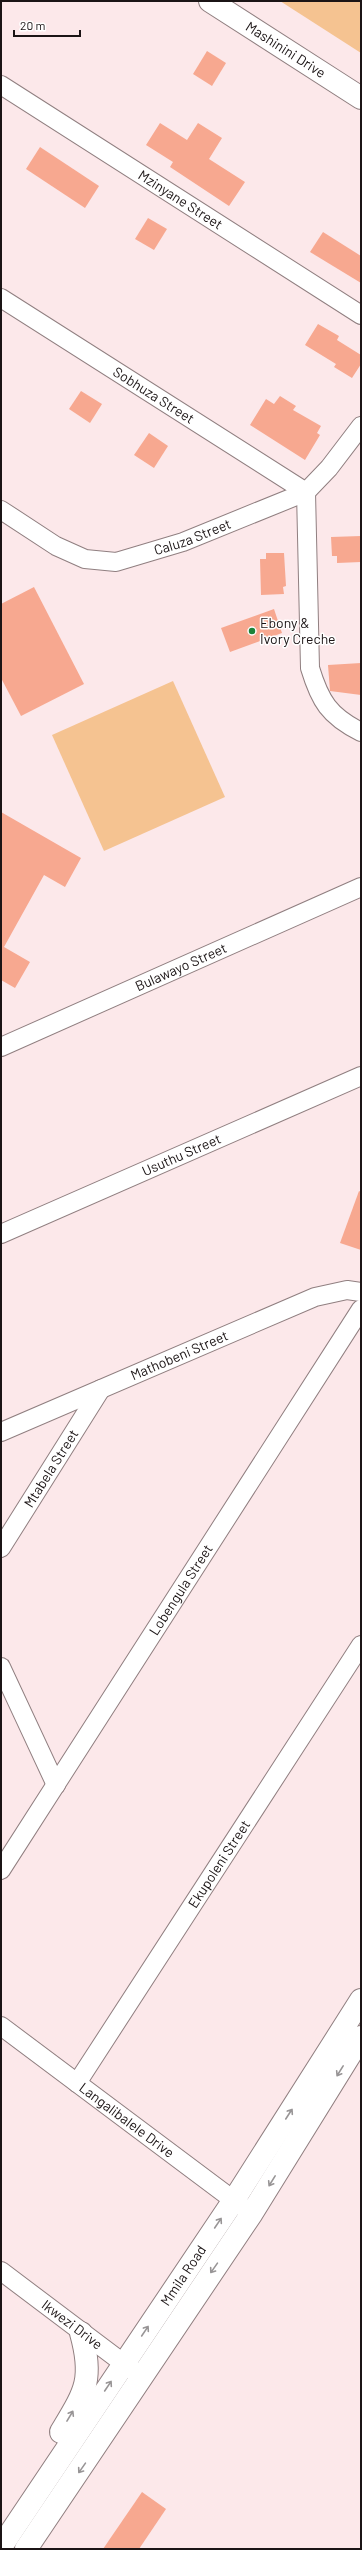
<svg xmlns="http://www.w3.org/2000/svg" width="362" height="2550" font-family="Barlow,sans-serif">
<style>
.green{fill:#f5c391}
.building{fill:#f7a890}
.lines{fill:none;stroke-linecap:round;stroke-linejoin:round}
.street-casing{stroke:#907f80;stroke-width:20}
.secondary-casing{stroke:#907f80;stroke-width:24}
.street{stroke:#fff;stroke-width:18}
.secondary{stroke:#fff;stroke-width:22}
.oneway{stroke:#989596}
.poi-dot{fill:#1a8339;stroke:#fff;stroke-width:1.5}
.labels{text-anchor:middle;stroke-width:3;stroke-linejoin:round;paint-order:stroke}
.street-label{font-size:14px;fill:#1b1415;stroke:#fff}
.poi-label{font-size:14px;fill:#1b1415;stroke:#fff;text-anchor:start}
</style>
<rect width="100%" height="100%" fill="#fce8ea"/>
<g class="green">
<path d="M280 1H361V53Z"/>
<path d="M173 681 225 797 104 851 52 735Z"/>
</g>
<g class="building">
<path d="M207 51 226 63 212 86 193 74Z"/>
<path d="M160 123 187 140 198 123 222 138 209 159 245 182 229 206 170 167 173 162 146 145Z"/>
<path d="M40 147 99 186 85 208 26 169Z"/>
<path d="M148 218 167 229 154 250 135 239Z"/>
<path d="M323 232 361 256V283L310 252Z"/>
<path d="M318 324 339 336 337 340 361 355V364L352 378 334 367 336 364 305 345Z"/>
<path d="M81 391 102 404 90 423 69 409Z"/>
<path d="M280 396 296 406 293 410 321 426 317 433 320 435 305 460 250 425 266 399 274 404Z"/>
<path d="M149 433 168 446 154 468 134 455Z"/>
<path d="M361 536V562L337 563V556H332L331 537Z"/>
<path d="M266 553H284L286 586 283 587 284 594 261 595 260 559H266Z"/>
<path d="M34 587 84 684 21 716 1 678V604Z"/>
<path d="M274 609 282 633 230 652 221 628Z"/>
<path d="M361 663V695L330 691 328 665Z"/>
<path d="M1 812 81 858 65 887 44 875 4 947 30 962 15 988 1 980Z"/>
<path d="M359 1191 361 1192V1250L340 1243Z"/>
<path d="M142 2492 166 2509 139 2549H103Z"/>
</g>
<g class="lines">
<defs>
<g id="street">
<path id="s1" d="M1 85 361 315"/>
<path id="s2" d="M1 298 306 492 310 668C320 701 329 716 361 732"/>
<path id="s3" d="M1 510 56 546 85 559 116 562 183 542 306 492 329 468 361 426"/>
<path id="s4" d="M1 1047 361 887"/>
<path id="s5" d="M1 1234 361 1076"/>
<path id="s6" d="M1 1432 315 1297 347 1290 361 1292"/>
<path id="s7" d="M1 1548 101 1389"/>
<path d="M1 1667 56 1785"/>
<path id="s8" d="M1 1870 361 1309"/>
<path id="s9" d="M1 2026 244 2208"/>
<path id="s10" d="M77 2083 361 1645"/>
<path id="s11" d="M1 2271 135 2372"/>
</g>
<g id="secondary">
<path id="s12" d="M210 1 361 98"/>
<path d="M61 2432C85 2392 94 2380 81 2333"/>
<path id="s13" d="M1 2547 234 2200 361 2000"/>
<path d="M26 2549 252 2213 361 2037"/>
</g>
</defs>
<use href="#street" class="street-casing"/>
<use href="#secondary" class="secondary-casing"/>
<use href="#street" class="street"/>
<use href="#secondary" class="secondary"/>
</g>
<defs><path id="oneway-shaft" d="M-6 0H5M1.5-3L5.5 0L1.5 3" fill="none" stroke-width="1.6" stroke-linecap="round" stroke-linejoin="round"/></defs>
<g class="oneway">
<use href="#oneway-shaft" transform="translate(340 2071) rotate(122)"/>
<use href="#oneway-shaft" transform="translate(289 2114) rotate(-57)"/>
<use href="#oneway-shaft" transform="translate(272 2181) rotate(122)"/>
<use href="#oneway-shaft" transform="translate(218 2223) rotate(-56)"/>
<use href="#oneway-shaft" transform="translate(214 2268) rotate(125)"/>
<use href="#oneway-shaft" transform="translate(145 2331) rotate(-56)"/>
<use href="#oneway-shaft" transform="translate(108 2386) rotate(-56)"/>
<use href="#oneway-shaft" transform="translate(70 2416) rotate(-59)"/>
<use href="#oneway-shaft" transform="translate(82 2468) rotate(125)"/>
</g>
<circle class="poi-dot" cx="252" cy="631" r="4"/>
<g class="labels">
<g class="street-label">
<text dy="5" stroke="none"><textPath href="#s12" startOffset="90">Mashinini Drive</textPath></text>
<text dy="5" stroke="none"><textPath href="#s1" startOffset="213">Mzinyane Street</textPath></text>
<text dy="5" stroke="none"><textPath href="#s2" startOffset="181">Sobhuza Street</textPath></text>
<text dy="5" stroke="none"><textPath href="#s3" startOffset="209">Caluza Street</textPath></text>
<text dy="5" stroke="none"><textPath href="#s4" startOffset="197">Bulawayo Street</textPath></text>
<text dy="5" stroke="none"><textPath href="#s5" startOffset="197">Usuthu Street</textPath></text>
<text dy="5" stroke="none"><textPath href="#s6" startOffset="194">Mathobeni Street</textPath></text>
<text dy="5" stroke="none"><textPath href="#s7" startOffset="94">Mtabela Street</textPath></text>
<text dy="5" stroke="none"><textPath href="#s8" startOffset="333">Lobengula Street</textPath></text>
<text dy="5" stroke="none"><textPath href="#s10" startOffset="261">Ekupoleni Street</textPath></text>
<text dy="5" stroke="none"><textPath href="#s9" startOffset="157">Langalibalele Drive</textPath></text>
<text dy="5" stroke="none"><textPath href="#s13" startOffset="327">Mmila Road</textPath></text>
<text dy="5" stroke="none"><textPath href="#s11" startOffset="89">Ikwezi Drive</textPath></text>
</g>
<g class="poi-label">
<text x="260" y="628">Ebony &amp;<tspan x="260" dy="16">Ivory Creche</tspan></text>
</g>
</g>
<rect width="362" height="2550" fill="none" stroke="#1b1415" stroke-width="4"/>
<path d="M14 30v6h66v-6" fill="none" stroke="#1b1415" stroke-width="2"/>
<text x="20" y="30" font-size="12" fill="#1b1415" stroke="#ffffff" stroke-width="3" paint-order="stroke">20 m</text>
</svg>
